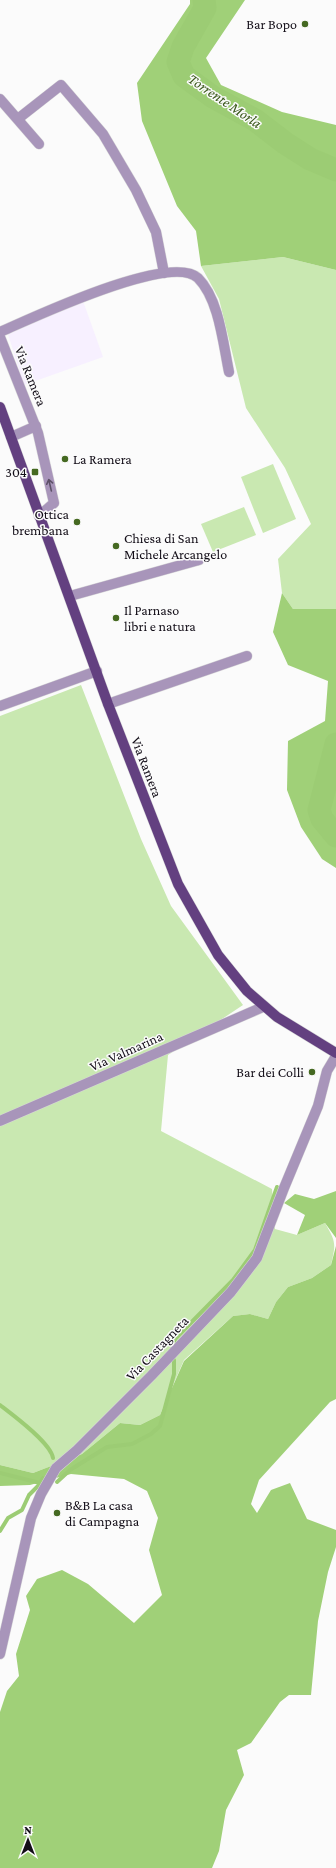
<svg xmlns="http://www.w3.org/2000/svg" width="336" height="1868" font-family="'Crimson Pro',serif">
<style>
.built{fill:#f7f0ff}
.green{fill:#c9e8b1}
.forest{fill:#a0d078}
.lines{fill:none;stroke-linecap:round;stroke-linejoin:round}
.stream{stroke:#9ccc74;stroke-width:4}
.river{stroke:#9ccc74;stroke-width:23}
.minor-casing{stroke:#d6d5d7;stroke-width:11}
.major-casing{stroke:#d6d5d7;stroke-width:11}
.minor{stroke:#a895ba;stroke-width:10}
.major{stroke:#634080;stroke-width:10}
.oneway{stroke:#5d5168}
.poi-dot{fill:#456921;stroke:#fbfbfb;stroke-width:1.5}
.labels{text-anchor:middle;stroke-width:3;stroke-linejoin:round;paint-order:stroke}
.poi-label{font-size:14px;fill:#120d17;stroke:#fbfbfb;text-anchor:end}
.street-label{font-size:14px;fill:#120d17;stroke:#fbfbfb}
.water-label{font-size:15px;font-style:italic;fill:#3b591c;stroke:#fbfbfb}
</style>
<rect width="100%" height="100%" fill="#fbfbfb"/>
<path class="built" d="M83 301 103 357 24 385 7 331Z"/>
<g class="green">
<path d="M283 257 336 270V609H293L282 593 278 559 311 524 285 468 246 408 219 299 201 266Z"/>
<path d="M273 464 296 519 263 533 241 477Z"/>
<path d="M244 507 256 535 213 552 201 524Z"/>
<path d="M81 685 141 839 171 906 243 1005 168 1055 161 1131 272 1189 275 1229 297 1235 325 1223C336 1242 336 1243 331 1265L312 1278 288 1287 276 1302 268 1319 250 1314 233 1316 184 1360 160 1415 140 1425 120 1423 82 1454 33 1473 0 1465V716Z"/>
</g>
<g class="forest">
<path d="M190 0H245L206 58 221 85 282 112 336 125V270L283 257 201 266 196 231 177 206 142 121 137 83 190 4Z"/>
<path d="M282 593 293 609H336V868L322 859 301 827 287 790 288 741 325 721 328 681 288 665 273 632Z"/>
<path d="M336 1191V1238L325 1223 297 1235 305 1215 284 1203 295 1194 314 1199Z"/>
<path d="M336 1246V1399L330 1402 259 1480 251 1504 257 1513 271 1490 290 1483 307 1519 336 1530V1547L328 1572 318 1621 311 1695H289L280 1702 251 1743 237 1750 244 1775 226 1810 219 1851 212 1868H0V1712L7 1691 19 1676 16 1654 30 1610 26 1596 37 1579 62 1570 88 1584 134 1623 162 1595 149 1550 158 1518 147 1491 124 1479 71 1474 30 1485 0 1486V1465L33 1473 82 1454 120 1423 140 1425 160 1415 184 1361 233 1316 250 1314 268 1319 276 1302 288 1287 312 1278 331 1265Z"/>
</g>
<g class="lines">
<g class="stream">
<path d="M174 1343 175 1339 233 1280 255 1250 277 1187"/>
<path d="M0 1405C13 1415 51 1443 53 1458"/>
<path d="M0 1473 40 1483 43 1478"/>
<path d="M57 1482 70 1470 107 1447 132 1444 151 1434 160 1426 174 1374V1360"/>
<path d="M0 1531 8 1518 22 1510 29 1495 40 1484"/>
</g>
<g class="river">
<path d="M204 0 205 8 183 47 178 62 184 76 213 97 255 120 285 143 310 159 336 170"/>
<path d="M336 744 319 810 322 819 336 836"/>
</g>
<defs>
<g id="minor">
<path d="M0 99 39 144"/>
<path d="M19 118 61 85 103 134 136 190 156 232 164 273"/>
<path d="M0 332C32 318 171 252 198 278 219 299 223 343 229 372"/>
<path d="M0 337 38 433 54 503 39 516"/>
<path d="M11 437 36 426"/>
<path d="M70 596 199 560"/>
<path d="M108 704 247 656"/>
<path d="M0 706 97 671"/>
<path d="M0 1121 263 1007"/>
<path d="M0 1654 31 1518 41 1494 56 1468 77 1450 151 1376 231 1292 257 1258 284 1188 318 1106 327 1071 336 1056"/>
</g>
<path id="major" d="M0 407 108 704 178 884 218 955 247 991 277 1017 336 1053"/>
</defs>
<use href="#minor" class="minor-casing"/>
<use href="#major" class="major-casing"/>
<use href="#minor" class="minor"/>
<use href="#major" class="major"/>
</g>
<defs><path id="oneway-shaft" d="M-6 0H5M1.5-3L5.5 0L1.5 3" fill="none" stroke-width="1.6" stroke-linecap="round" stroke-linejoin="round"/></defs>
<use class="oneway" href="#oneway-shaft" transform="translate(50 485) rotate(-103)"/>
<g class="poi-dot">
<circle cx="305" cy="24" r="4"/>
<circle cx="65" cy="459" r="4"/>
<rect x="31" y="468" width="8" height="8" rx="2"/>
<circle cx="77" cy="522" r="4"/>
<circle cx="116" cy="546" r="4"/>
<circle cx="116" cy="618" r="4"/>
<circle cx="312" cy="1072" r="4"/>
<circle cx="57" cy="1513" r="4"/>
</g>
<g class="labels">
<g class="poi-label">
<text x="297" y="29">Bar Bopo</text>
<text x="73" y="464" text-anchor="start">La Ramera</text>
<text x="27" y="477">304</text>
<text x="69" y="519">Ottica<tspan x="69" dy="16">brembana</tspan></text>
<text x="124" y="543" text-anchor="start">Chiesa di San<tspan x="124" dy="16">Michele Arcangelo</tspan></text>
<text x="124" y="615" text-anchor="start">Il Parnaso<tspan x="124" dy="16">libri e natura</tspan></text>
<text x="304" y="1077">Bar dei Colli</text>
<text x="65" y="1510" text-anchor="start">B&amp;B La casa<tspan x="65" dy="16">di Campagna</tspan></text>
</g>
<g class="street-label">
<text transform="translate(31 376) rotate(68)" y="5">Via Ramera</text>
<text transform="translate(147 767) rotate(69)" y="5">Via Ramera</text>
<text transform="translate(126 1051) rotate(-24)" y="5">Via Valmarina</text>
<text transform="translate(157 1348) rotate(-46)" y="5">Via Castagneta</text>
</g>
<g class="water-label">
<text transform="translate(225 101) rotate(34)" y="5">Torrente Morla</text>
</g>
</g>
<g transform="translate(28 1840)" stroke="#fbfbfb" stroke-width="3" paint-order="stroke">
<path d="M0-3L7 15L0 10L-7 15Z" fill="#120d17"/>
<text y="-6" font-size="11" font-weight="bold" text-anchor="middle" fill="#120d17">N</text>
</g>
</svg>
